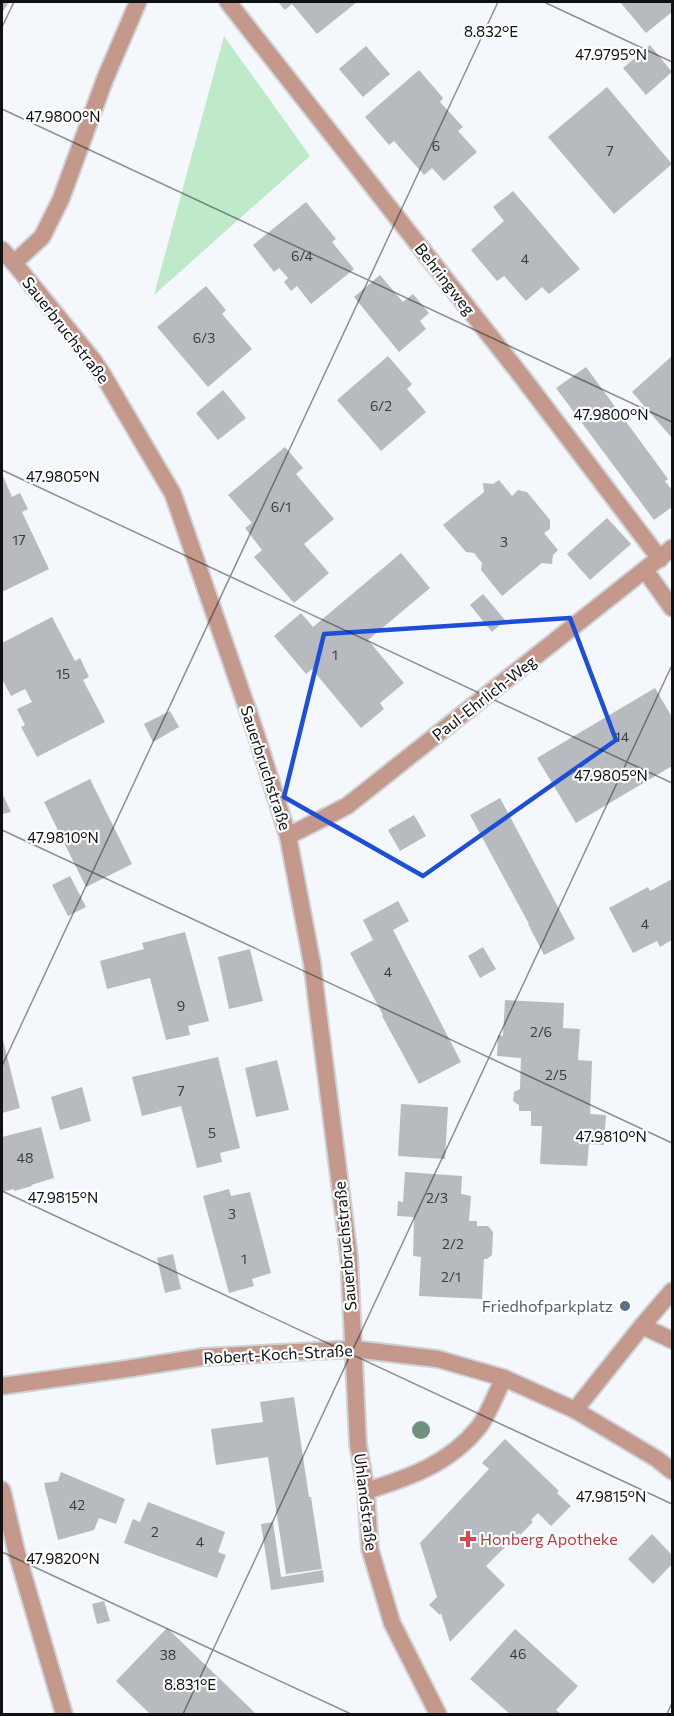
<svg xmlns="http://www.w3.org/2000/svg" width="674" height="1716" font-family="Commissioner,sans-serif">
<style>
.green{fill:#bfeac9}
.building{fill:#b7bbbf}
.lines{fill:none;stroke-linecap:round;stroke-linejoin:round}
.service-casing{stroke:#cfd3d7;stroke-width:20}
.minor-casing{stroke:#cfd3d7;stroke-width:20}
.tertiary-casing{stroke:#cfd3d7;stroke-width:20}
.service{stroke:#c4988b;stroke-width:16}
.minor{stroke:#c4988b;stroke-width:16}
.tertiary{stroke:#c4988b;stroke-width:16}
.tree{fill:#719080}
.marked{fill:none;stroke:#1d4ed8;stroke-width:4.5;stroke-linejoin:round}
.ticks{fill:none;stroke:#0f1012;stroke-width:1.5;stroke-opacity:0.45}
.service-dot{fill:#5c6f8a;stroke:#fff;stroke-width:2}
.health-dot{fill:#e0444e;stroke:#fff;stroke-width:2}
.labels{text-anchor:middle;stroke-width:4.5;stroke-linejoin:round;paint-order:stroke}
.number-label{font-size:14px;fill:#393b3d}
.street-label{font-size:16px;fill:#0f1012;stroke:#fff}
.service-label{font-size:16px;fill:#4e5e75;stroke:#fff;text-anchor:end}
.health-label{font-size:16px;fill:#be3a42;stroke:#fff;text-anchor:start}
.ticks-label{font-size:15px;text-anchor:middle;fill:#0f1012;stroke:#fff;stroke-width:4.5;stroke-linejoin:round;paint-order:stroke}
</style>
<rect width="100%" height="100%" fill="#f4f8fc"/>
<path class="green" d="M224 36 310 156 154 295Z"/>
<g class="building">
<path d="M2 2H9L2 13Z"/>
<path d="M278 2H357L317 34 292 4 285 10Z"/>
<path d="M620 2H672V12L646 33Z"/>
<path d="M650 45 672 72 646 95 623 68Z"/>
<path d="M366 46 390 74 363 97 339 69Z"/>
<path d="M419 70 443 98 440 102 463 127 458 131 477 152 444 181 432 168 424 175 394 141 389 145 365 117Z"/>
<path d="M607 87 672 164 614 214 548 137Z"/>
<path d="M513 191 580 269 549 294 542 287 526 301 504 276 497 281 471 250 504 221 493 207Z"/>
<path d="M306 202 336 239 332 242 354 269 311 304 297 286 291 291 284 282 288 278 279 268 274 272 253 245Z"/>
<path d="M380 275 403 302 413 294 429 313 420 321 426 329 399 352 354 297Z"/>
<path d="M206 286 226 310 222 314 252 349 208 387 157 327Z"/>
<path d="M388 356 412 384 407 389 426 412 381 451 337 400Z"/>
<path d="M672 356V438L632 392Z"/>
<path d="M586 367 668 479 665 481 672 490V507L654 520 556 388Z"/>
<path d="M223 390 246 418 218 440 196 413Z"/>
<path d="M285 447 303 468 296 474 334 519 304 544 329 573 294 603 254 557 262 550 245 528 252 523 228 495Z"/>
<path d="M2 474 12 497 20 493 28 509 22 512 49 569 2 592Z"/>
<path d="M499 480 512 496 518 490 527 492 550 520V529L544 533 558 550 553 555 552 564 542 563 502 596 481 570 482 563 474 553 466 552 443 525 484 492 483 483 493 484Z"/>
<path d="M607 518 631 544 590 580 567 554Z"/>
<path d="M401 553 430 588 368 640 404 683 380 703 384 709 361 728 312 669 306 674 274 636 301 613 313 627Z"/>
<path d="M483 594 505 620 492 632 470 605Z"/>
<path d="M52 617 75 661 80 658 89 677 83 680 105 722 37 757 21 727 25 725 17 709 32 702 25 689 11 696 3 681 2 682V643Z"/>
<path d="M655 688 672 717V766L576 823 537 758Z"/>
<path d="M170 711 179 727 153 742 144 724Z"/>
<path d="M90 779 132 864 86 887 44 802Z"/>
<path d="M2 793 11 812 2 814Z"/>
<path d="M500 798 575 939 544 955 528 924H529L470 815Z"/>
<path d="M414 815 426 836 400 851 388 830Z"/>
<path d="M70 876 86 907 68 916 52 885Z"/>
<path d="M672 879V940L660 947 657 941 633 953 609 908 648 887 650 891Z"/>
<path d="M398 901 409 921 393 930 461 1062 419 1084 382 1016 383 1015 350 953 373 940 363 920Z"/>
<path d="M185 932 209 1021 188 1026 190 1035 166 1040 150 978 107 989 100 961 144 949 142 943Z"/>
<path d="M483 947 496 969 480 978 468 956Z"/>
<path d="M250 949 263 1001 229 1009 218 957Z"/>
<path d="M505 1000 564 1003 563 1028 580 1029 578 1060 592 1061 590 1114 606 1115 604 1145 589 1144 587 1166 540 1164 542 1126H531V1111H519V1105L513 1101 514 1092 520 1089 521 1058 497 1056 498 1035 503 1036Z"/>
<path d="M2 1036 20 1108 2 1113Z"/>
<path d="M218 1057 240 1148 220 1153 222 1162 197 1168 181 1106 142 1116 132 1077Z"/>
<path d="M277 1060 289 1110 256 1117 245 1068Z"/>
<path d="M82 1087 91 1121 60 1130 51 1097Z"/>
<path d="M401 1104 448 1107 445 1159 398 1156Z"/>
<path d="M41 1127 54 1178 31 1185 32 1186 14 1191V1189L2 1192V1137Z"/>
<path d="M405 1172 462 1176 461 1194 471 1196 469 1221H477V1226H488L493 1232 492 1255 487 1259H484L482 1299 419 1296 421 1257 413 1256 414 1217 397 1216 398 1201 403 1202Z"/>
<path d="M229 1189 231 1196 250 1192 271 1273 252 1279 254 1286 229 1293 203 1196Z"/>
<path d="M173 1254 181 1289 165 1293 157 1258Z"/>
<path d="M294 1397 309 1497H311L322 1569 286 1574 268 1457 216 1465 211 1429 263 1422 260 1402Z"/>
<path d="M505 1439 559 1491 557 1493 571 1506 551 1526 538 1513 531 1520 533 1522 520 1535 519 1533 486 1566 505 1585 450 1642 441 1613 440 1615 429 1605 437 1597 420 1543 489 1469 482 1463Z"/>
<path d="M61 1472 125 1499 116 1524 99 1518 94 1530 58 1540 44 1483 58 1481Z"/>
<path d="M148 1502 225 1532 218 1552 226 1555 217 1578 124 1543 133 1519 140 1522Z"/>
<path d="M273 1522 281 1577 323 1570 324 1582 271 1590 261 1524Z"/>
<path d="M652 1534 672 1555V1564L653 1584 628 1559Z"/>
<path d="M104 1601 110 1621 97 1624 92 1604Z"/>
<path d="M167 1628 249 1707 256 1714H150L116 1681Z"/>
<path d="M515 1629 578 1686 556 1710 561 1714H510L470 1679Z"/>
</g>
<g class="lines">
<defs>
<g id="service">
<path d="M645 570 672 608"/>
<path d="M642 1326 672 1340"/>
<path d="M575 1410 642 1326 672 1291"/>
<path d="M366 1491C408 1478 449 1464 478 1428 487 1418 497 1391 504 1378"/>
</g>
<g id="minor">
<path d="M228 2 523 378 660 559"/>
<path d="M2 250 14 263 93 360 103 375 173 494 255 731 288 836 312 963 349 1256 358 1444 366 1491 370 1549 392 1623 438 1714"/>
<path d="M14 263 42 237 61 199 105 79 138 2"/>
<path d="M288 836 347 806 672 548"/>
<path d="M2 1386 126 1369 202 1357 354 1349 438 1359 504 1378 575 1410 657 1459 672 1471"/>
</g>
<path id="tertiary" d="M2 1490 16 1550 64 1714"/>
</defs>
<use href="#service" class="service-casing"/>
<use href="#minor" class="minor-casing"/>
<use href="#tertiary" class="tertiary-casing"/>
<use href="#service" class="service"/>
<use href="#minor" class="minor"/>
<use href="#tertiary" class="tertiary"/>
</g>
<circle class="tree" cx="421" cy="1430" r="9"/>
<path class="marked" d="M570 618 616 740 423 876 284 797 324 634Z"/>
<path class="ticks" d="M544 2 672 62M2 27 14 2M2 109 672 422M2 470 672 783M2 830 672 1143M2 1066 498 2M2 1191 672 1504M2 1552 351 1714M183 1714 672 665M667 1714 672 1703"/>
<circle class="service-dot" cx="625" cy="1306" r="6"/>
<path class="health-dot" d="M465 1530h6v6h6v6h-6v6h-6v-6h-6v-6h6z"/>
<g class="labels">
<g class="number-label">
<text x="436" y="151">6</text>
<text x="610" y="156">7</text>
<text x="302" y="261">6/4</text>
<text x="525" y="264">4</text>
<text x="204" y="343">6/3</text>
<text x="381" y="411">6/2</text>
<text x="281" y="512">6/1</text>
<text x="19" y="545">17</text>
<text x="504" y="547">3</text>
<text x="335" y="660">1</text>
<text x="63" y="679">15</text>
<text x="622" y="742">14</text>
<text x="645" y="929">4</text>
<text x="388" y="977">4</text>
<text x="181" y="1011">9</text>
<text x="541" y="1037">2/6</text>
<text x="556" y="1080">2/5</text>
<text x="181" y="1096">7</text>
<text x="212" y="1138">5</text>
<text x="25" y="1163">48</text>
<text x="437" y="1203">2/3</text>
<text x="232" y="1219">3</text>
<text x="453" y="1249">2/2</text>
<text x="244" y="1264">1</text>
<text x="451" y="1282">2/1</text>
<text x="77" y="1510">42</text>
<text x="155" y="1537">2</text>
<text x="200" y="1547">4</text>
<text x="518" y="1659">46</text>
<text x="168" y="1660">38</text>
</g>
<g class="street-label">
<text transform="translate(445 279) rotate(52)" y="6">Behringweg</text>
<text transform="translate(66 330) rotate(52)" y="6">Sauerbruchstraße</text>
<text transform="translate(484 698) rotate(-38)" y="6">Paul-Ehrlich-Weg</text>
<text transform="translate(266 768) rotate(72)" y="6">Sauerbruchstraße</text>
<text transform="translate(345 1246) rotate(-95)" y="6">Sauerbruchstraße</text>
<text transform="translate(278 1354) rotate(-3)" y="6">Robert-Koch-Straße</text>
<text transform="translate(366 1502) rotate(83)" y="6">Uhlandstraße</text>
</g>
<g class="service-label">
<text x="613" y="1312">Friedhofparkplatz</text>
</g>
<g class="health-label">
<text x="480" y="1545">Honberg Apotheke</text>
</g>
</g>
<g class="ticks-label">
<text x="491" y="37">8.832°E</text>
<text x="611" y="60">47.9795°N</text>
<text x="63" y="122">47.9800°N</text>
<text x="611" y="420">47.9800°N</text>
<text x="63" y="482">47.9805°N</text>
<text x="611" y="781">47.9805°N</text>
<text x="63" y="843">47.9810°N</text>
<text x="611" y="1142">47.9810°N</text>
<text x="63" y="1203">47.9815°N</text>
<text x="611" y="1502">47.9815°N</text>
<text x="63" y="1564">47.9820°N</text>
<text x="190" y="1690">8.831°E</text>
</g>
<rect width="674" height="1716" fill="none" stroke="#0f1012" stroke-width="6"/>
</svg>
